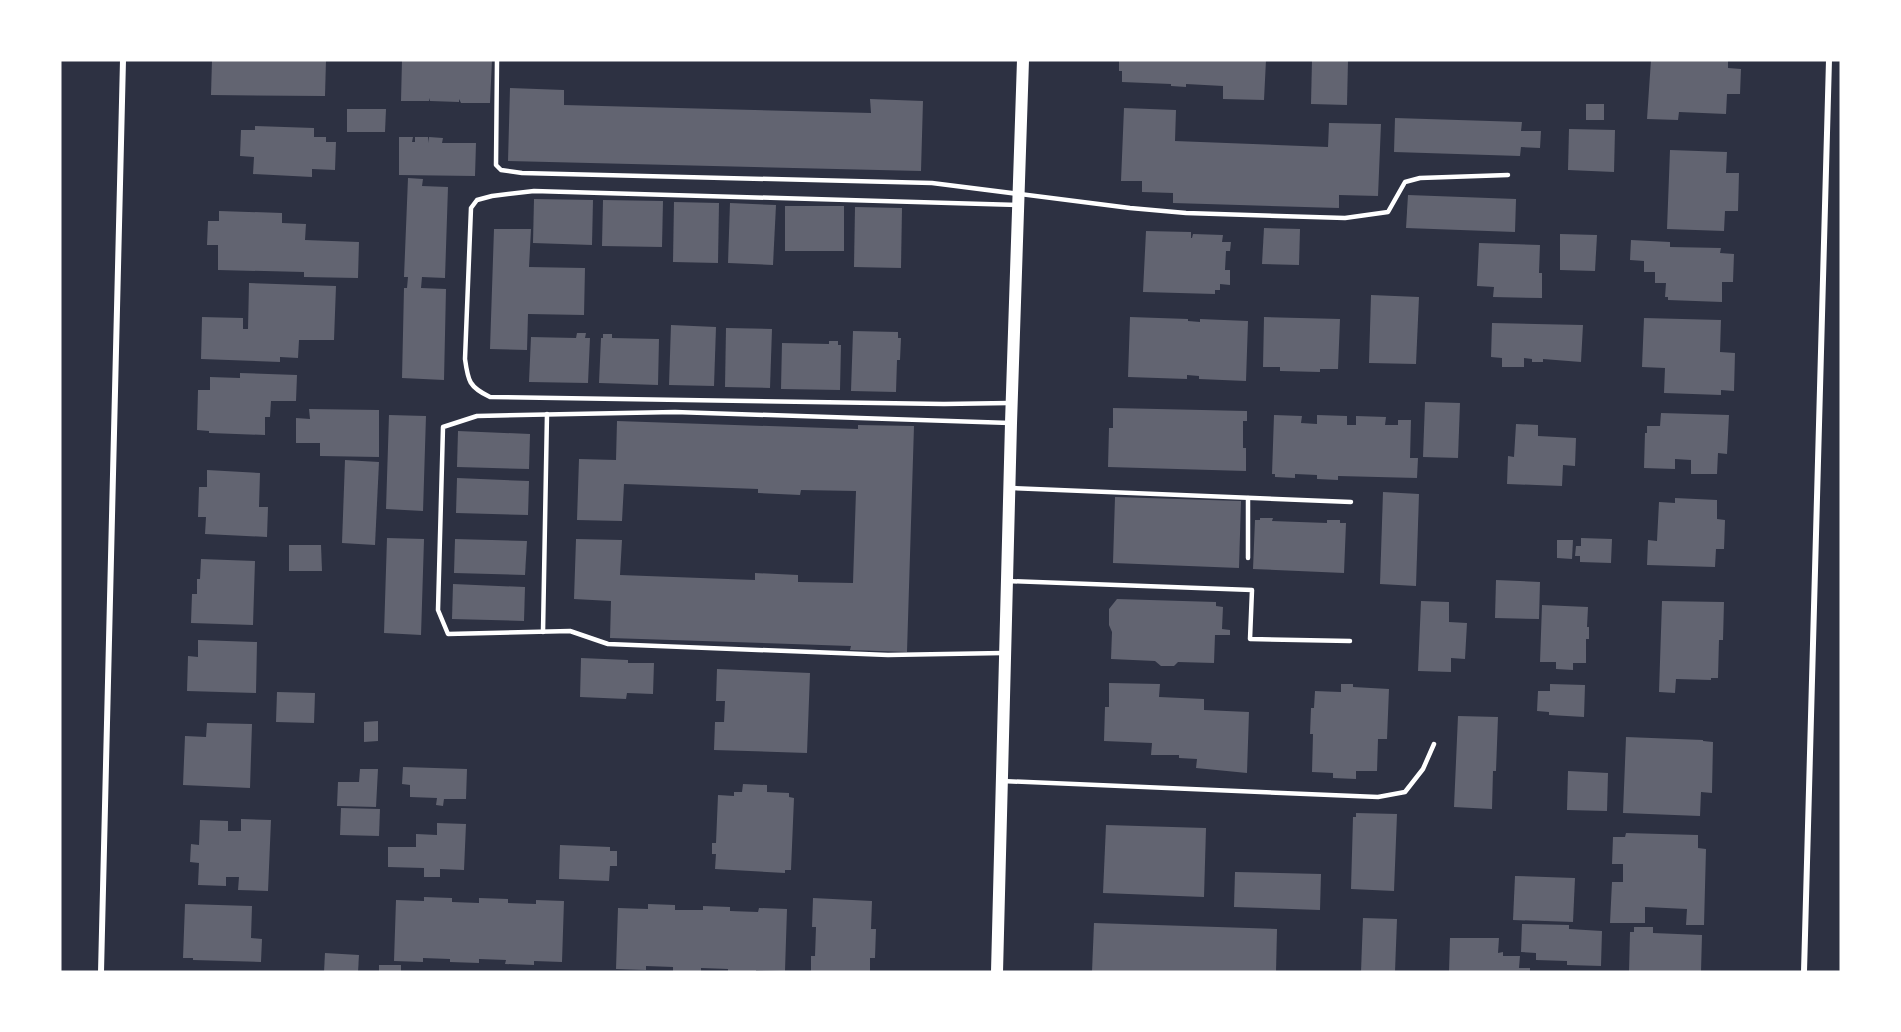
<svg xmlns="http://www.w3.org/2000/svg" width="1901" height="1032" font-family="'Fira Sans Condensed',sans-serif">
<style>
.building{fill:#626471}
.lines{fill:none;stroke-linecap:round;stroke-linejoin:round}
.service{stroke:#fff;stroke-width:4.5}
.minor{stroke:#fff;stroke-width:6}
.secondary{stroke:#fff;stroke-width:12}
</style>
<rect width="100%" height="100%" fill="#2d3142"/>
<g class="building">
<path d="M212 60H326L325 96 211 95Z"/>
<path d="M402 60H492L490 103H461L459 99V102L430 101 429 98V101H401Z"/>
<path d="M1119 60H1266L1264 100 1223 99V86L1186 84V87L1171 86V84L1122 82V71H1119Z"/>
<path d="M1312 60H1348L1347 105 1311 104Z"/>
<path d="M1651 60H1728V68L1741 69 1740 94H1727L1726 114 1679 112 1678 120 1647 119Z"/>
<path d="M510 88 564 90V105L871 113 870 99 923 101 921 171 508 161Z"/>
<rect x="1586" y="104" width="18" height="16"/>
<path d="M1124 108 1176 110 1175 141 1328 147 1329 123 1381 124 1378 196 1339 195V208L1173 203V193L1142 192V181H1121Z"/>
<path d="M347 109H386L385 132H347Z"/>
<path d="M1395 118 1522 122 1521 131H1541L1540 148 1521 147 1520 156 1394 152Z"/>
<path d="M255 126 314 128V137H326V142H336L335 170 312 169V177L253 174 254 157 240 156 241 130H255Z"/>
<path d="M1569 129 1615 130 1614 172 1568 170Z"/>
<path d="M399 137H413L412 142H415V137H428V143L429 137 443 138 442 143H476L475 176 399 175Z"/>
<path d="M1670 150 1727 152 1726 173H1739L1738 211H1725L1724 231 1667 229Z"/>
<path d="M408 178 423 179 422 186 448 187 445 278 422 277 421 288 446 289 444 380 402 378 404 288H407L408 277H404Z"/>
<path d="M1408 195 1516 199 1515 232 1406 228Z"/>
<path d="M534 199 593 200 592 245 533 243Z"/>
<path d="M603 200 663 201 662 247 602 246Z"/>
<path d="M674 202 719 203 718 263 673 262Z"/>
<path d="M730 203 776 205 773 265 728 263Z"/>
<rect x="785" y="206" width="59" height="45"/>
<path d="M855 207 902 208 901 268 854 267Z"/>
<path d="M219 211 282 213V223L306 224 305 240 359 242 358 278 304 277V272L218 270V245H207L208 221H219Z"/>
<path d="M1264 228 1300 229 1299 265 1262 264Z"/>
<path d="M494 229H531L529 267 585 268 584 315 528 314 527 350 490 349Z"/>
<path d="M1146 231 1191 232V238H1192L1193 234 1223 235 1222 242H1231L1230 251H1226L1225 270H1230V285L1220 284V290H1215V294L1143 292Z"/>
<path d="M1560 234 1597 235 1595 271 1560 270Z"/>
<path d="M1631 240 1670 242V247L1721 248 1720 253 1734 254 1733 282H1722V302L1668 300V297H1665L1666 283H1655V272H1644V261L1630 260Z"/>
<path d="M1479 243 1540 245 1539 273H1542V298L1493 297 1494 287 1477 286Z"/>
<path d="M249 283 336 286 334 340H299L298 358 280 357V362L201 359 202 317 243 318V329H248Z"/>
<path d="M1371 295 1419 297 1416 364 1369 363Z"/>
<path d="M1130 317 1188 319V321L1200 322V319L1248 321 1246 381 1199 379V376L1187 375V379L1128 377Z"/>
<path d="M1264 317 1340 319 1338 369H1320V372L1280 371V367H1263Z"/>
<path d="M1644 318 1721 320 1720 352 1735 353 1734 391 1721 390V395L1664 393 1665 368 1642 367Z"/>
<path d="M1492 323 1583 325 1581 362 1543 359V362H1532V359L1524 358V367H1502V358L1491 357Z"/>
<path d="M671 325 716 327 714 386 669 385Z"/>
<path d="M726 328 772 329 770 388 725 387Z"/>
<path d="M853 331 898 332V338H901L900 360H897L896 392 851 391Z"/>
<path d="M577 333H586L585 338H590L588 383 529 382 531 337 576 338Z"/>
<path d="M603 334H612V338L659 339 658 385 599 383 601 338H603Z"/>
<path d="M829 341H838V345H841L840 390 781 389 782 343 829 344Z"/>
<path d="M240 373 297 375 296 401H271L270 417H265V435L209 433V431L197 430 198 390H210V377L240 378Z"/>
<path d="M1425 402 1460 403 1458 458 1423 457Z"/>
<path d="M1113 408 1247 411V421H1243V448H1246V471L1108 467 1109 428H1113Z"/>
<path d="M309 409 379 410V457L320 456V443H296V418L310 419Z"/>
<path d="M1661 413 1729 415 1727 454 1718 453 1717 474H1691V460L1675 459V469L1644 468 1645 433H1647V426H1660Z"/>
<path d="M389 415 426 416 423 511 386 509Z"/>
<path d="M1274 415 1302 416 1301 423 1317 424V415L1347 416V425H1356V416L1386 417 1385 425H1398V420H1411L1410 458H1418L1417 478 1338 476V480L1317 479V475L1295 474V478L1275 477V474H1272Z"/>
<path d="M617 421 858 429V425L914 426 907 652 850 650 851 646 610 638 611 601 574 599 576 539 622 540 620 575 755 580V573L798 575V582L853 583 856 491 801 490 800 495 758 493V489L624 484 622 521 577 520 579 459 616 460Z"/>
<path d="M1516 424 1538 425V436L1576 438 1575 466 1563 465 1562 486 1507 484 1508 456 1514 457Z"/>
<path d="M458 431 530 434 529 469 457 467Z"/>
<path d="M345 460 379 462 375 545 342 543Z"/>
<path d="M207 470 260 473 259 507H268L267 537 205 534 206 517H198L199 487H207Z"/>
<path d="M457 478 529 481 528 515 456 513Z"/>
<path d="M1383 492 1419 494 1416 586 1380 584Z"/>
<path d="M1115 497 1241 501 1239 568 1113 563Z"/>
<path d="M1675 498 1717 500V519L1725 520 1724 549H1716L1715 567 1647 565 1648 540 1657 541 1659 502 1675 503Z"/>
<path d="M1260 518H1273L1272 521 1327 523V520H1340V523H1346L1344 573 1253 569 1255 520H1260Z"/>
<path d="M387 538 424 539 421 635 384 633Z"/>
<path d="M1581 538 1612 539 1611 563 1580 562V556H1575L1576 546H1581Z"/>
<path d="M455 539 527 541 525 575 454 573Z"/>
<path d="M1557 540H1573L1572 559 1557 558Z"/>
<path d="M289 545H321L322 571H289Z"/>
<path d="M201 559 255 561 253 625 191 623 192 594H197V579H200Z"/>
<path d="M1496 580 1540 582 1539 619 1495 618Z"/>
<path d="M453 584 525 587 524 621 452 619Z"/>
<path d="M1117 599 1216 602V606L1223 607 1222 629 1230 630V635H1215L1214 663 1178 662 1174 666H1161L1155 661 1111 659 1112 632 1109 625V609Z"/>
<path d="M1421 601 1449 602V622L1467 623 1465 659 1451 658V672L1418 671Z"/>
<path d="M1662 601 1724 602 1723 640H1719L1718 678H1711V680L1676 679 1675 693 1659 692Z"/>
<path d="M1542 605 1588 607 1587 627H1589V639H1586V663H1573V670L1556 669V662H1540Z"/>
<path d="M198 640 257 642 256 693 187 691 188 656 198 657Z"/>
<path d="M581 658 628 660V663H654L653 694 627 693 626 699 580 697Z"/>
<path d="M717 669 810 673 807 753 714 750 715 722H724L725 701H716Z"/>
<path d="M1109 683 1160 684 1159 697 1204 699V710L1249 712 1247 773 1196 768 1197 759 1179 758V755H1151L1152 743 1104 741 1105 707H1109Z"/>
<path d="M1341 684H1353V687L1389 689 1387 739H1378L1377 771H1356V779L1333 778V773L1312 772 1313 734H1310L1311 708H1314L1315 691 1341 692Z"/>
<path d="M1550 684 1585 685 1584 717 1549 715V712L1537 711 1538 691H1550Z"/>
<path d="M277 692 315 693 314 723 276 722Z"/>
<path d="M1458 716 1498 717 1496 771H1493L1492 809 1454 807Z"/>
<path d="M378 721V741L364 742V722Z"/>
<path d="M207 723 252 724 250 788 183 785 185 736 206 737Z"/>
<path d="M1626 737 1703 740V741L1713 742 1712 793 1701 792 1700 816 1623 813Z"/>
<path d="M403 767 467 769 466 799H444L443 806 436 805 437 798 410 797V785L402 784Z"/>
<path d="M360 769H378L376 807 337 806 338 782H359Z"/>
<path d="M1568 771 1608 773 1607 811 1567 810Z"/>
<path d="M743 784 767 785V792L789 793V797L794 798 791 870H785V873L715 869 716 854H712V843H716L718 795 734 796V792H742Z"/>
<path d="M341 808 380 809 379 836 340 835Z"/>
<path d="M1356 813 1397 814 1394 891 1351 889 1353 817H1356Z"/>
<path d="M241 819 271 820 268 891 238 890 239 877H226V886L198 885 199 863 190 862 191 844 199 845 200 820 228 821V831H241Z"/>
<path d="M437 823 466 824 464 870 440 869V877H424V868L388 867V847H416V834L437 835Z"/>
<path d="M1106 825 1206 828 1204 897 1103 893Z"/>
<path d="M1626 833 1698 835V848L1706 849 1704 925H1686L1687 909 1645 907V923H1610L1612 882H1623V864H1612L1613 837H1625Z"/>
<path d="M560 845 610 847V851H617V866H610L609 881 559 879Z"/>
<path d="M1235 872 1321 874 1320 910 1234 907Z"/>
<path d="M1515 876 1575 878 1573 922 1513 920Z"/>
<path d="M424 897 452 898V902L479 903V898L508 899V903L536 904V900L564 901 562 962 534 961V965L505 964 506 960 479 959V963L450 962V959L423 958V962L394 961 396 900 424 901Z"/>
<path d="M813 898 872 901 871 929H876L875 958H870V972H811V956H815L816 927H812Z"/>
<path d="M185 904 252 906 251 938 262 939 261 962 193 960V958H183Z"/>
<path d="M648 904 675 905V910H703V906L730 907V911L758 912 759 908 787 909 785 971 756 970V972H728V969L701 968V972L673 971V967L646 966V970L616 969 618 908 648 909Z"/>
<path d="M1363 918 1397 919 1395 972H1361Z"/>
<path d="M1094 923 1277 929 1276 972H1092Z"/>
<path d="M1522 924 1569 925V929L1602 931 1601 966 1567 965V961L1536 960V953L1521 952Z"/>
<path d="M1634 927H1653V933L1702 935 1701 972H1629L1630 932H1634Z"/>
<path d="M1450 938H1499L1498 953 1503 952V956H1520L1519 968H1530V972H1449Z"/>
<path d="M325 953 359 955 358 972H324Z"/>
<rect x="379" y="965" width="22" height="7"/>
</g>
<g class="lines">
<g class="service">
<path d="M497 60 496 165 501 170 522 173 932 183 1130 208 1186 213 1345 218 1388 212 1405 182 1420 178 1508 175"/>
<path d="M1009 403 944 404 490 397C469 387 468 381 465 359L471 208 477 200 492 196 534 191 1018 205"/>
<path d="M1010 488 1351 502"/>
<path d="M1248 558V498"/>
<path d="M1007 581 1252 590 1250 639 1350 641"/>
<path d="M543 632 547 414"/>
<path d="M1003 653 888 655 608 644 570 631 448 634 438 610 443 427 477 416 675 412 1010 423"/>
<path d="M1002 781 1378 797 1405 792 1423 769 1434 744"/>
</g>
<g class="minor">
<path d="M101 972 123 60"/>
<path d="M1804 972 1829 60"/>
</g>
<path class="secondary" d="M997 972 1011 423 1023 60"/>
</g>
<rect width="1901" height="1032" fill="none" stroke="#ffffff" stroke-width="123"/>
</svg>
